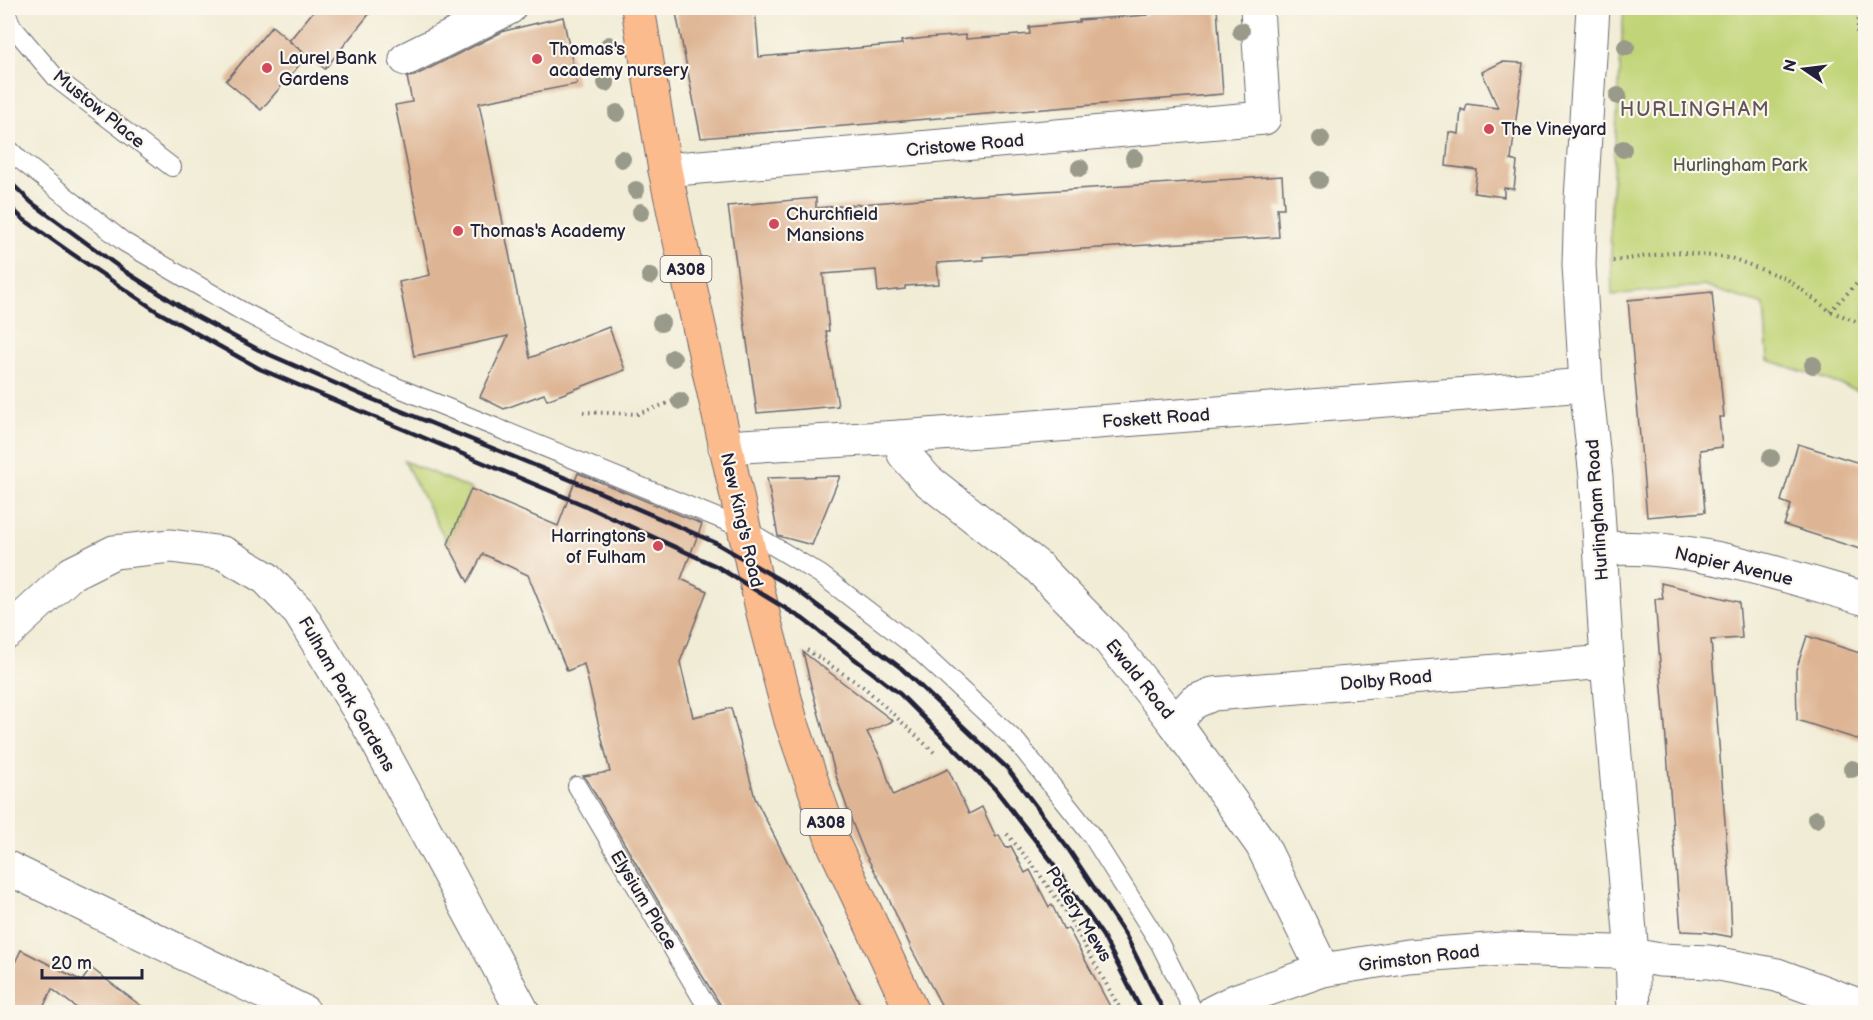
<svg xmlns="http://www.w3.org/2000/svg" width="1873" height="1020" font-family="'Balsamiq Sans',sans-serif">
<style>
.green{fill:#c1d477;stroke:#727b59;stroke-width:1.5}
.building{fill:#deb594}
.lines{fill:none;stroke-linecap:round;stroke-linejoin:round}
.service-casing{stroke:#6a6971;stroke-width:20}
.minor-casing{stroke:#6a6971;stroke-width:35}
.tertiary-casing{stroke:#6a6971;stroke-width:35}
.primary-casing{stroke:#6a6971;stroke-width:35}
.path{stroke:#6a6971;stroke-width:4;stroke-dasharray:1.5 4.5;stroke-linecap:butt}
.service{stroke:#fff;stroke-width:18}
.minor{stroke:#fff;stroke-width:33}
.tertiary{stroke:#fff;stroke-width:33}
.primary{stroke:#fbbb8d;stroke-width:33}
.rail{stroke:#22223b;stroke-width:4.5}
.tree{fill:#9a9a8a}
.poi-dot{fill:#d1495b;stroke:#fbf7ec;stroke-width:2}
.labels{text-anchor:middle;stroke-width:4.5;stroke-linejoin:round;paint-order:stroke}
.shield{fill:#fbf7ec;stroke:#636270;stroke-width:1.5}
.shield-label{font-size:16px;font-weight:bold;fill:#22223b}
.poi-label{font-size:18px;fill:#22223b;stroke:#fbf7ec;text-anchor:start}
.street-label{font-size:18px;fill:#22223b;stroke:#fbf7ec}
.park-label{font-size:18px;fill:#52574d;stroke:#fbf7ec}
.neighbourhood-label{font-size:20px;letter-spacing:1.5px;fill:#64555a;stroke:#fbf7ec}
</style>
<rect width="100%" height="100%" fill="#fbf7ec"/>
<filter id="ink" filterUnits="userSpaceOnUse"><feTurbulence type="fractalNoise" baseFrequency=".0167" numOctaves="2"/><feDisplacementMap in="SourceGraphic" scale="12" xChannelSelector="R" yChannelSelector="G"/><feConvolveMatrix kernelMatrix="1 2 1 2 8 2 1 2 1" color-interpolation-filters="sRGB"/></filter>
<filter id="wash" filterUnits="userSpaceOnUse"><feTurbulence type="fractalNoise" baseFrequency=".008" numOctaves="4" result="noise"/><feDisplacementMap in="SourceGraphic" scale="24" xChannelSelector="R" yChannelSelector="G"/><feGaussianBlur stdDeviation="1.35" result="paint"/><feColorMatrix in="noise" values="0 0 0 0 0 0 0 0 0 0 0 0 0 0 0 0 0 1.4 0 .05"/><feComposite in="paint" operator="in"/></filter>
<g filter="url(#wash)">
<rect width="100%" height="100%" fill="#f1ecd5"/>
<g class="green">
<path d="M1624 8H1865V393L1768 360 1764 305 1703 286 1612 295 1610 222Z"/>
<path d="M404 461 471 489 448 544Z"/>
</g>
<g id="blocks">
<g class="building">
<path d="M316 8H374L325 69 289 41Z"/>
<path d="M675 8H755L759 57 902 44 901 41 926 38 966 35V39L1030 34 1029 27 1079 22V20L1148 15V8H1217L1223 94 701 138Z"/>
<path d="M563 17 577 84 479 103 530 358 609 327 625 370 547 400 544 394 504 409 480 397 508 336 414 356 399 282 430 275 395 105 412 102 407 77 414 76 504 31Z"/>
<path d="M272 26 307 56 261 110 226 81Z"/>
<path d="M1502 62 1523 63 1511 160 1517 162 1514 189 1504 188V197L1474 193 1477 170 1446 166 1449 132 1459 134 1461 109 1465 111 1467 104 1498 108 1482 72Z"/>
<path d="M1282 176 1284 208H1277L1279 237 1083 249 983 257 984 260 937 263 939 284 905 286V289L878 292 876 270 823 274 829 331H826L838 406 757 413 728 206 816 198V208L932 198Z"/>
<path d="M1712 292 1724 417H1719L1722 447 1700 450 1705 512 1647 517 1628 300Z"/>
<path d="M1798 444 1866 465V551L1784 525 1791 505 1781 501Z"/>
<path d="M578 473 702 524 681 579 707 591 680 662 693 717 731 708 755 798 864 1012H725L698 969 587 780 583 776 610 772 584 664 567 671 528 575 483 554 468 582 448 544 471 489 558 526Z"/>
<path d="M840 476 812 545 778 536 767 478Z"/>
<path d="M1661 583 1739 602 1742 638 1711 640 1730 887 1732 937 1705 932 1681 931 1655 599H1663Z"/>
<path d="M1807 636 1866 655V742L1797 720 1796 670Z"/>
<path d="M803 652 893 721 867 732 882 760 893 795 948 769 969 814 982 807 996 837 999 835 1006 848 1011 846 1025 873 1030 870 1049 907 1052 905 1064 930 1068 928 1113 1012H945L912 950 885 890 864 852 852 822 836 776 811 686Z"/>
<path d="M21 950 82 981 91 968 149 1012H82L52 989 41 1012H8V977Z"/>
</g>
</g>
</g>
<g filter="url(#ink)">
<use href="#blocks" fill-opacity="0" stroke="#6a6971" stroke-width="1.5"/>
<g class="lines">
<defs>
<g id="service">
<path d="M8 17 12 26 57 79 172 167"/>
<path d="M8 148 19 159 124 242 240 310 367 375 745 529 820 574 914 646 1017 742 1092 836 1160 944 1194 1012"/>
<path d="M577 786 701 997 712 1012"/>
</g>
<g id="minor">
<path d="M406 59 509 8"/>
<path d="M665 170 1264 118 1257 8"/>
<path d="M900 437 904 454 927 480 1037 566 1110 641 1175 723 1262 845 1323 970"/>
<path d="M725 447 900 437 1586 385"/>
<path d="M1601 549C1692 543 1779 574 1866 599"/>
<path d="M8 632 72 573 114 552 171 546 223 553 266 578 299 612 371 730 523 1012"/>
<path d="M1175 723 1194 702 1213 694 1607 662"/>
<path d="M8 868 304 1012"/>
<path d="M1213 1012 1237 1000 1323 970 1408 956 1502 949 1615 952 1660 960 1709 962 1777 975 1866 1008"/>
</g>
<path id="tertiary" d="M1593 8 1581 199 1579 265 1586 385 1596 477 1607 662 1632 955 1634 1012"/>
<path id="primary" d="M638 8 665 170 678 232 765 622 791 721 834 845 912 1012"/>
</defs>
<use href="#service" class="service-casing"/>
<use href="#minor" class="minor-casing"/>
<use href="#tertiary" class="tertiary-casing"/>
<use href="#primary" class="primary-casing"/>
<g class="path">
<path d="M1857 33 1860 8"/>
<path d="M1613 261 1676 252 1731 258 1787 279 1830 311 1866 325"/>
<path d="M1830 311 1866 274"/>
<path d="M583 412 637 414 680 399"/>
<path d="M807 650 865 688 937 755"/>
<path d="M1007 834 1032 864 1064 909 1122 1012"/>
</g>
<use href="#service" class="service"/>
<use href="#minor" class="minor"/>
<use href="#tertiary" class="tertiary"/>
<use href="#primary" class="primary"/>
<g class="rail">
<path d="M8 180 32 203 126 272 192 314 259 350 362 395 583 485 714 542 794 588 901 668 1007 768 1069 850 1126 936 1164 1012"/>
<path d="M8 205 23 219 71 253 158 312 260 369 584 505 716 566 803 619 900 694 995 789 1050 859 1103 936 1142 1012"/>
</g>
</g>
<g class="tree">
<circle cx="1241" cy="31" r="9"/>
<circle cx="609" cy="45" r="9"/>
<circle cx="1626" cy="47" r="9"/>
<circle cx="606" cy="83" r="9"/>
<circle cx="1618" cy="96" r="9"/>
<circle cx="617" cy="113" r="9"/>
<circle cx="1321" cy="139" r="9"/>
<circle cx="1623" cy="149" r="9"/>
<circle cx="1134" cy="158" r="9"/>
<circle cx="622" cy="159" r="9"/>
<circle cx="1080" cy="168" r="9"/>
<circle cx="1319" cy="180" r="9"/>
<circle cx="636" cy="190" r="9"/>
<circle cx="641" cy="212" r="9"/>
<circle cx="650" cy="276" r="9"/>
<circle cx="661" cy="323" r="9"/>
<circle cx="673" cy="358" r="9"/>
<circle cx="1813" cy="365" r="9"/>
<circle cx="680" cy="401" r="9"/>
<circle cx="1771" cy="458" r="9"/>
<circle cx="1852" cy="769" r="9"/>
<circle cx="1816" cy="819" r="9"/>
</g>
</g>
<g class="poi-dot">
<circle cx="537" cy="59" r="6"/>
<circle cx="267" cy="68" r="6"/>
<circle cx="1489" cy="129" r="6"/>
<circle cx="774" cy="224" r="6"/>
<circle cx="458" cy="231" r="6"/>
<circle cx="658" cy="546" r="6"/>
</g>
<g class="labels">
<g class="shield">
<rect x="660.5" y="256" width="51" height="26" rx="4.5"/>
<rect x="800.5" y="809" width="51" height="26" rx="4.5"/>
</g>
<g class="shield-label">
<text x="686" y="275">A308</text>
<text x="826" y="828">A308</text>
</g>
<g class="poi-label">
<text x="549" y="55">Thomas's<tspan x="549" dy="21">academy nursery</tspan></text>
<text x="279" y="64">Laurel Bank<tspan x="279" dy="21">Gardens</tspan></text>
<text x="1501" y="135">The Vineyard</text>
<text x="786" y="220">Churchfield<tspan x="786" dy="21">Mansions</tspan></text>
<text x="470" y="237">Thomas's Academy</text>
<text x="646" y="542" text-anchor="end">Harringtons<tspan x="646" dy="21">of Fulham</tspan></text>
</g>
<g class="street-label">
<text transform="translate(99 109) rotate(39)" y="6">Mustow Place</text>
<text transform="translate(965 145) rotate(-5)" y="6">Cristowe Road</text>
<text transform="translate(1156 418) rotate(-4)" y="6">Foskett Road</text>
<text transform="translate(1597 510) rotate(-94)" y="6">Hurlingham Road</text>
<text transform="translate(742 520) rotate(77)" y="6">New King's Road</text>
<text transform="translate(1734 566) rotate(13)" y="6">Napier Avenue</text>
<text transform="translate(1140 679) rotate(51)" y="6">Ewald Road</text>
<text transform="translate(1386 680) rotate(-5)" y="6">Dolby Road</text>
<text transform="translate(347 694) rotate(60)" y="6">Fulham Park Gardens</text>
<text transform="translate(644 900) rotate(59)" y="6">Elysium Place</text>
<text transform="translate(1079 914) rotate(58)" y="6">Pottery Mews</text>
<text transform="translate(1419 958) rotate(-7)" y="6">Grimston Road</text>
</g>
<g class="park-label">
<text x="1740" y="171">Hurlingham Park</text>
</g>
<g class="neighbourhood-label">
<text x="1695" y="116">HURLINGHAM</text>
</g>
</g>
<rect width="1873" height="1020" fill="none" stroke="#fbf7ec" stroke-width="30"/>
<g transform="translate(1804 69) rotate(284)" stroke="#fbf7ec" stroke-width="4.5" paint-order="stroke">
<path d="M0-4.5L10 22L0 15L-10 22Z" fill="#22223b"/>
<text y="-9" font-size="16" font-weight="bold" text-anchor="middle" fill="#22223b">N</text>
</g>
<path d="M42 969v9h100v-9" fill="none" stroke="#22223b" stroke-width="3"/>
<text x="51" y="969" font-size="18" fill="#22223b" stroke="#fbf7ec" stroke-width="4.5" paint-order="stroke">20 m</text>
</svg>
